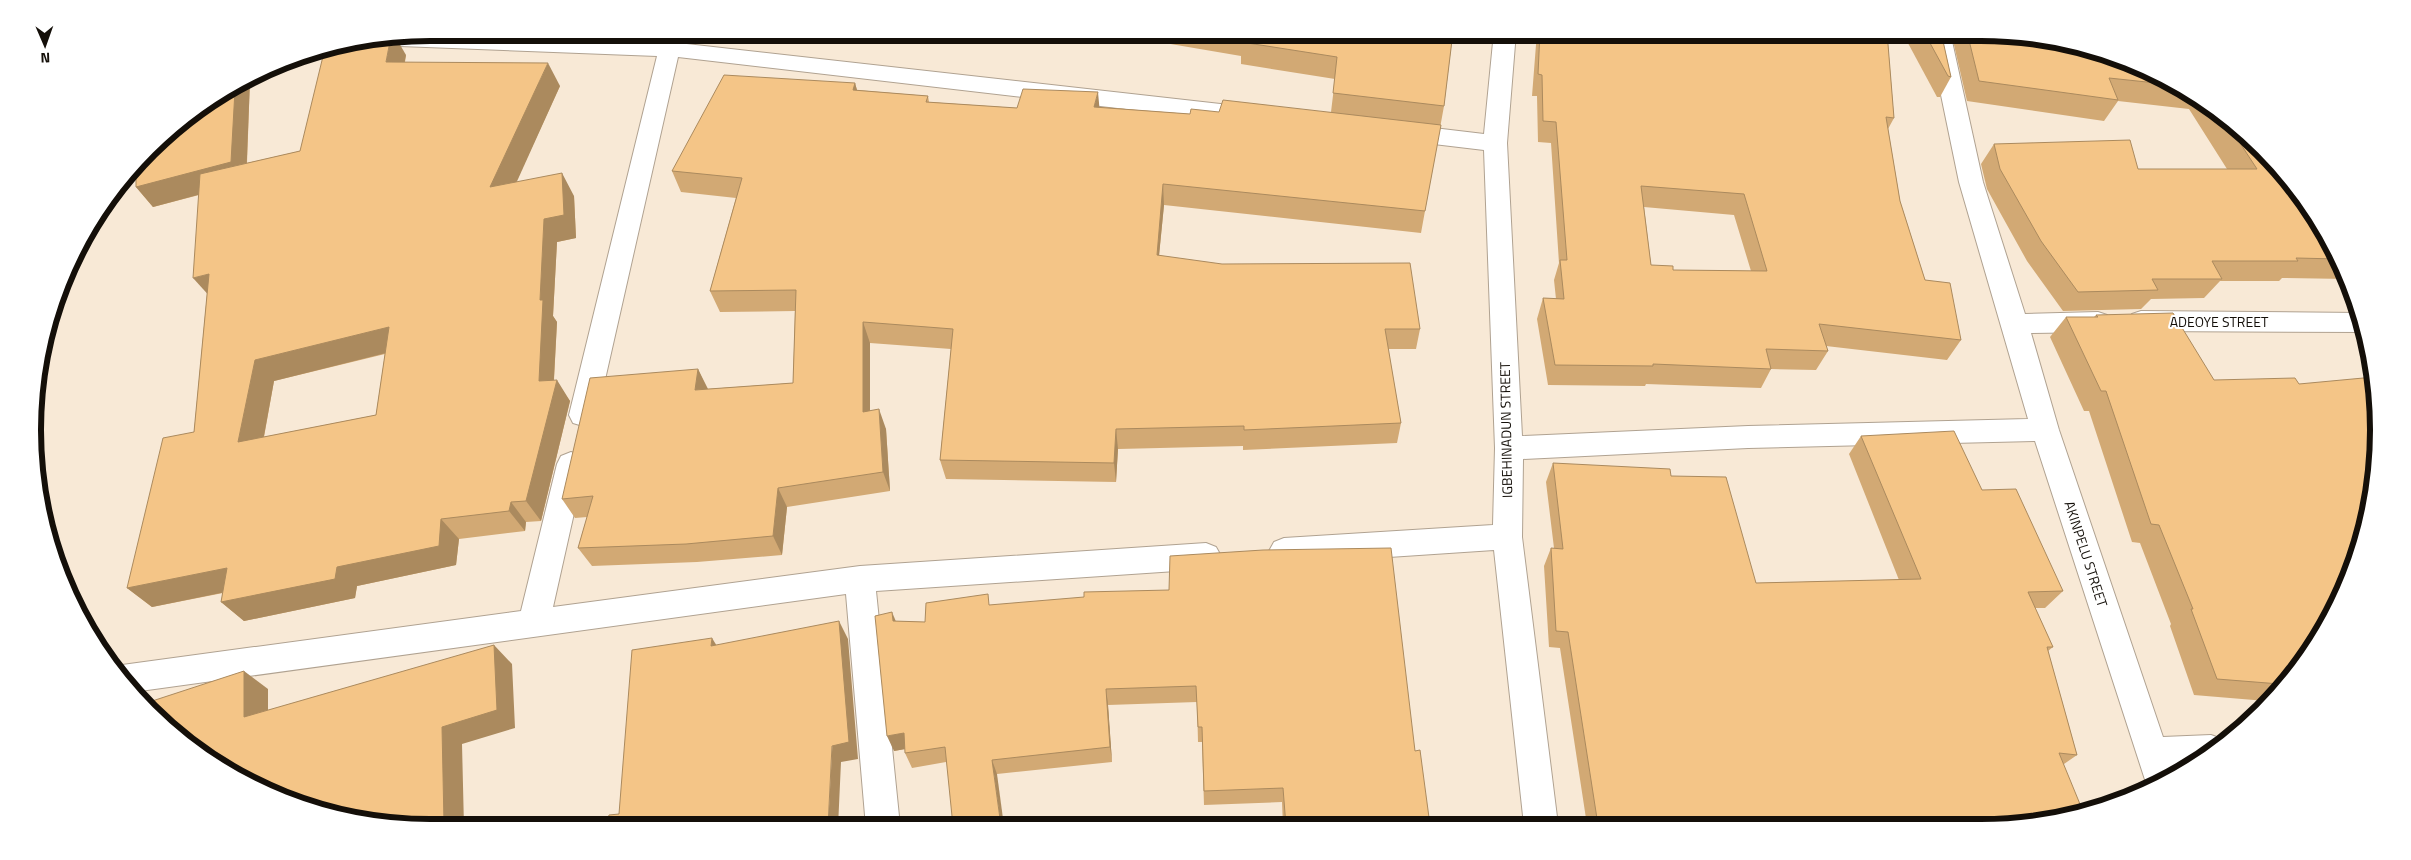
<svg xmlns="http://www.w3.org/2000/svg" width="2411" height="860" font-family="'Titillium Web',sans-serif">
<style>
.lines{fill:none;stroke-linecap:round;stroke-linejoin:round}
.minor-casing{stroke:#b0a291;stroke-width:2}
.minor{fill:#fff;fill-rule:evenodd}
.wall{fill:#d2a974;fill-rule:evenodd}
.shaded-wall{fill:#ab8a5e}
.building{fill:#f4c587;stroke:#ab8a5e;fill-rule:evenodd}
.labels{text-anchor:middle;stroke-width:4;stroke-linejoin:round;paint-order:stroke}
.street-label{font-size:14px;fill:#140f09;stroke:#fff}
.rim{fill:none;stroke:#140f09;stroke-width:6}
</style>
<rect width="100%" height="100%" fill="#f8e9d6"/>
<g class="lines">
<defs>
<g id="minor">
<path d="M1494 32H1516L1507 143 1522 436 1748 426 2028 419 1959 182 1928 32H1950L1983 182 2025 314 2098 312 2107 315 2111 322 2107 329 2098 332 2031 333 2059 430 2163 737 2211 735 2222 739 2224 742 2187 767H2173L2175 774 2157 787 2148 789 2035 441 1748 448 1523 459 1522 537 1558 825H1524L1494 550 1284 564 1274 560 1269 551 1274 542 1284 538 1493 525 1495 448 1484 150 1400 140 1392 138 1388 132 1392 126 1400 124 1484 134Z"/>
<path d="M425 33 669 42 1256 108 1264 111 1267 116 1264 121 1256 124 678 57 597 415 593 423 583 426 573 423 569 415 657 56 374 45 366 43 364 39Z"/>
<path d="M2141 311 2360 313 2364 332 2141 331 2132 328 2128 321 2132 314Z"/>
<path d="M571 452 581 456 585 464 553 607 860 566 1206 543 1216 547 1221 556 1216 565 1206 569 876 591 900 826 866 827 846 594 133 692 113 668 122 665 521 611 557 464 561 456Z"/>
</g>
</defs>
<use href="#minor" class="minor-casing"/>
<use href="#minor" class="minor"/>
</g>
<g class="wall">
<path d="M830 32H972L967 44 891 35 887 41 830 34Z"/>
<path d="M982 32H1033L1032 37Z"/>
<path d="M1048 32H1095L1092 40Z"/>
<path d="M1100 32H1453L1444 106 1421 233 1164 205 1159 255 1420 329 1416 349H1388L1401 423 1397 443 1243 450V446L1118 449 1116 482 946 479 940 460 951 349 870 343V411L886 429 890 491 787 507 782 555 697 562 592 566 578 548 587 517 575 518 562 499 698 369 707 389 793 383 795 311 720 312 710 291 736 198 681 192 672 171 855 83 857 90 928 96 929 102 1017 108 1100 107 1190 114 1219 112H1331L1335 79 1241 64V56Z"/>
<path d="M1537 32H1887L1894 118 1888 129 1900 201 1925 280 1961 340 1947 360 1826 346 1828 351 1816 370 1771 369 1761 388 1646 384 1645 386 1548 385 1537 319 1543 298 1556 299 1554 280 1559 263 1551 143 1538 142 1537 96H1532ZM1644 207 1734 215 1751 271 1673 270 1651 265Z"/>
<path d="M1902 32H1941L1951 77 1940 97H1937Z"/>
<path d="M1951 32H1981L2157 73 2223 114 2325 231 2347 279 2282 278 2279 281H2220L2204 298 2151 299 2141 309 2063 311 2027 261 1987 189 1981 164 1994 144 2138 169H2227L2189 109 2118 101 2104 121 1967 101Z"/>
<path d="M406 55 405 62 560 86 516 182 574 196 576 238 557 242 553 316 557 322 554 380 570 401 541 521 526 522 525 531 459 539 456 565 357 586 355 598 244 621 221 602 223 593 152 607 127 588 194 432 207 294 199 195 153 207 136 187 168 131 250 80 247 163 300 151ZM385 354 376 415 264 437 274 381Z"/>
<path d="M2096 315 2325 629 2266 701 2194 695 2170 626 2171 624 2140 543 2132 542 2089 411H2084L2050 337 2066 317H2094Z"/>
<path d="M1861 436 1982 490 2063 591 2045 608H2035L2053 647 2048 651 2077 755 2064 764 2033 824 1587 825 1560 648 1549 647 1544 566 1551 548H1554L1546 482 1553 463 1671 476 1756 583 1899 580 1849 454Z"/>
<path d="M991 605 1415 751 1430 825 1283 826 1282 802 1204 805 1202 742H1198L1197 702 1108 705 1112 762 997 774 946 762 912 768 905 753V749L894 751 896 621 925 622Z"/>
</g>
<g class="shaded-wall">
<path d="M885 32H890L891 35 887 41Z"/>
<path d="M965 32H972L967 44Z"/>
<path d="M1091 32H1095L1092 40Z"/>
<path d="M391 36H395L406 55 400 85 386 62Z"/>
<path d="M548 63 560 86 504 210 490 187Z"/>
<path d="M250 80 246 182 153 207 136 187 235 90Z"/>
<path d="M855 83 861 105 853 90Z"/>
<path d="M1098 92 1100 114 1094 107Z"/>
<path d="M562 173 574 196 576 238 557 242 553 316 557 322 553 395 557 380 570 401 541 521 526 501 539 381 540 300 544 219Z"/>
<path d="M1163 184 1164 205 1157 276V255Z"/>
<path d="M209 274 213 300 193 278Z"/>
<path d="M863 322 870 343V432L863 412Z"/>
<path d="M389 327 406 348 274 381 259 463 238 442 255 360Z"/>
<path d="M698 369 708 389 695 390Z"/>
<path d="M879 409 886 429 890 491 883 472Z"/>
<path d="M1116 429 1118 449 1116 482 1114 463Z"/>
<path d="M778 488 787 507 782 555 773 536Z"/>
<path d="M511 502 526 522 525 531 509 511Z"/>
<path d="M441 519 459 539 456 565 357 586 355 598 244 621 221 602Z"/>
<path d="M227 568 250 587 152 607 127 588Z"/>
<path d="M892 612 899 629 893 621Z"/>
<path d="M839 621 848 639 858 759 841 762 838 827H828Z"/>
<path d="M712 638 723 656 711 646Z"/>
<path d="M494 645 512 664 515 728 462 744 464 827H429L442 727Z"/>
<path d="M244 671 268 689V734L244 717Z"/>
<path d="M1106 689 1108 705 1112 762 1110 747Z"/>
<path d="M904 733 911 748 894 751 887 736Z"/>
<path d="M992 760 997 774 1004 826H1001Z"/>
</g>
<g class="building">
<path d="M1232 32H1453L1444 106 1333 93 1337 57 1241 42 1244 34Z"/>
<path d="M1540 32H1887L1894 118 1886 117 1900 201 1925 280 1950 283 1961 340 1819 324 1828 351 1766 349 1771 369 1653 364V366L1555 365 1543 298 1564 299 1560 260H1567L1556 122 1543 121 1542 75 1538 74ZM1641 186 1744 194 1767 271 1673 270V266L1651 265Z"/>
<path d="M1924 32H1941L1951 77 1948 76Z"/>
<path d="M1967 32H1981L2084 46 2157 73 2175 85 2109 78 2118 100 1979 81Z"/>
<path d="M391 36 386 62 548 63 490 187 562 173 564 215 544 219 540 300H543L539 381 557 380 526 501 511 502 509 511 441 519 439 546 337 567 335 579 221 602 227 568 127 588 163 438 194 432 209 274 193 278 200 174 300 151 325 48 353 40ZM389 327 376 415 238 442 255 360Z"/>
<path d="M724 75 855 83 853 90 928 96 926 102 1017 108 1023 89 1098 92 1094 107 1190 114 1191 109 1219 112 1223 100 1441 125 1425 211 1163 184 1157 255 1222 264 1410 263 1420 329H1385L1401 423 1244 430V426L1116 429 1114 463 940 460 953 329 863 322V412L879 409 883 472 778 488 773 536 686 544 578 548 593 496 562 499 590 378 698 369 695 390 793 383 796 290 710 291 742 178 672 171Z"/>
<path d="M235 90 231 162 136 187V165L168 131Z"/>
<path d="M2221 114 2280 168 2325 231 2338 259 2296 258 2298 261H2212L2222 279H2152L2158 290 2078 292 2041 241 2000 169 1994 144 2130 140 2138 169H2257Z"/>
<path d="M2173 313 2214 380 2295 378 2299 384 2374 377 2375 379 2378 456 2365 533 2325 629 2280 684 2217 679 2191 609H2193L2159 525 2151 524 2106 391H2101L2066 317H2098L2096 315Z"/>
<path d="M1954 431 1982 490 2016 489 2063 591 2028 592 2053 647H2047L2077 755 2059 753 2082 809 2033 824 1598 825 1568 632 1556 631 1551 548 1563 549 1553 463 1670 469 1671 476 1726 477 1756 583 1921 579 1861 436Z"/>
<path d="M1391 548 1415 751 1420 750 1430 825 1286 826 1283 788 1204 791 1202 727H1198L1196 686 1106 689 1110 747 992 760 1001 826H953L945 747 905 753 904 733 887 736 875 616 892 612 893 621 925 622 926 603 988 594 989 605 1084 597V592L1169 590 1170 556 1263 550Z"/>
<path d="M839 621 849 742 832 746 828 827H606L609 815 619 814 632 650 712 638 711 646Z"/>
<path d="M494 645 497 710 442 727 444 823 429 827 327 814 209 760 149 711 143 704 244 671V717Z"/>
<path d="M1176 819V826H1117Z"/>
</g>
<g class="labels">
<g class="street-label">
<text x="2219" y="327">ADEOYE STREET</text>
<text transform="translate(1506 430) rotate(-91)" y="5">IGBEHINADUN STREET</text>
<text transform="translate(2086 554) rotate(72)" y="5">AKINPELU STREET</text>
</g>
</g>
<path d="M0 0H2411V860H0ZM430 41H1981A389 389 0 0 1 2370 430V430A389 389 0 0 1 1981 819H430A389 389 0 0 1 41 430V430A389 389 0 0 1 430 41Z" fill="#fff" fill-rule="evenodd"/>
<path class="rim" d="M430 41H1981A389 389 0 0 1 2370 430V430A389 389 0 0 1 1981 819H430A389 389 0 0 1 41 430V430A389 389 0 0 1 430 41Z"/>
<g transform="translate(45 45) rotate(178)" stroke="#ffffff" stroke-width="4" paint-order="stroke">
<path d="M0-4L9 19L0 12L-9 19Z" fill="#140f09"/>
<text y="-8" font-size="14" font-weight="bold" text-anchor="middle" fill="#140f09">N</text>
</g>
</svg>
